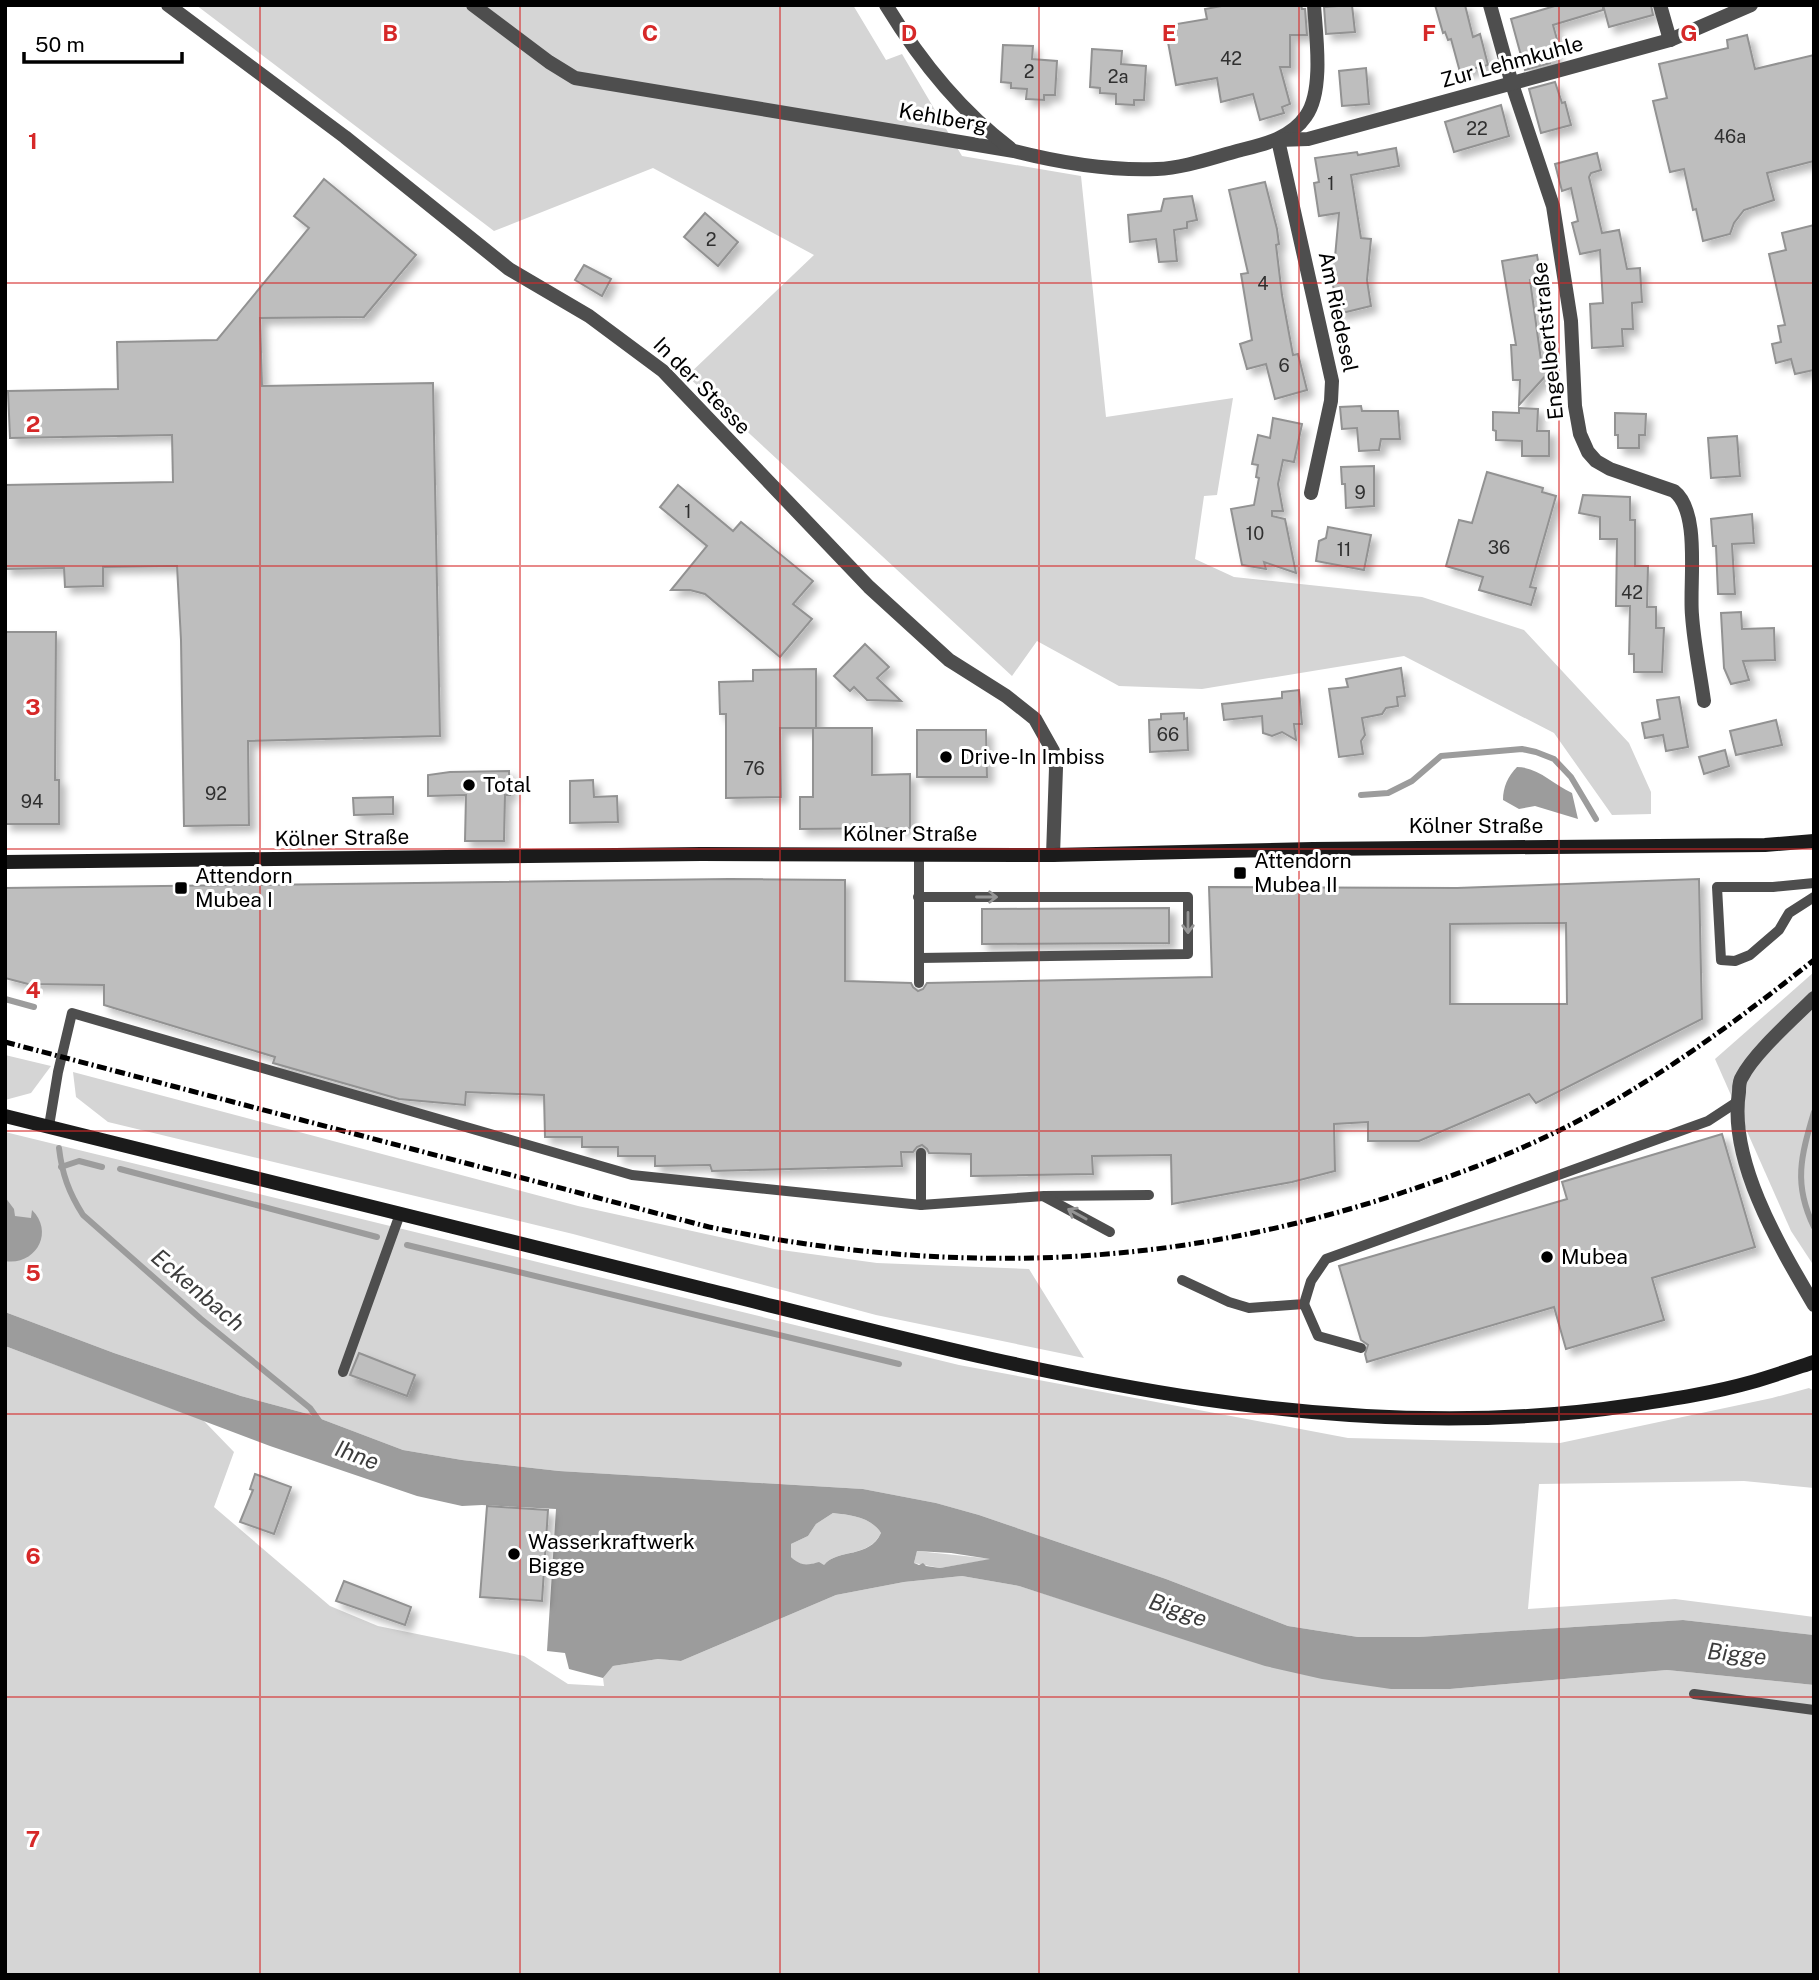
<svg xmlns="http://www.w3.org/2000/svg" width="1819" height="1980" font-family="'Public Sans',sans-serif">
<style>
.green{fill:#d5d5d5}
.water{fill:#9c9c9c;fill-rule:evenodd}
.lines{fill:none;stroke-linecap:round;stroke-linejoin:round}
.stream{stroke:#9c9c9c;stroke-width:6}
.building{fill:#bebebe;stroke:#929292;stroke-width:2;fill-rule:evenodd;filter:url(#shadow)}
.lane{stroke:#4e4e4e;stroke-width:10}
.street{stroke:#4e4e4e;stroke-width:14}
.secondary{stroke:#1b1b1b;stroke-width:14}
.rail{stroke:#000;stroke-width:5;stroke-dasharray:10 3.5 2 3.5;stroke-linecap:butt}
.oneway{stroke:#959595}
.grid{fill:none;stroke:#d62828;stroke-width:2;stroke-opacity:0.55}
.poi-dot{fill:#000;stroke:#fff;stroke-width:2.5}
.labels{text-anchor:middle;stroke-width:6;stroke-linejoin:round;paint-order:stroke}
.number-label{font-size:18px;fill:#303030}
.street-label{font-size:21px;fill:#000;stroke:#fff}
.poi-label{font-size:21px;fill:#000;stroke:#fff;text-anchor:start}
.water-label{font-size:23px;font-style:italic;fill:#3d3d3d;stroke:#fff}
.grid-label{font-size:23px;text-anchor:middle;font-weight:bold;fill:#d62828;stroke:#fff;stroke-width:6;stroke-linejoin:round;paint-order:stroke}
</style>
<defs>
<filter id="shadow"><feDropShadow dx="6" dy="6" stdDeviation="3.5" flood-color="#0004"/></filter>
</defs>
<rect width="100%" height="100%" fill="#fff"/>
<g class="green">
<path d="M196 5H853L886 60 902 54 962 156 1081 176 1106 417 1233 398 1217 495 1204 496 1195 559 1234 577 1422 597 1524 630 1629 743 1651 792V814L1612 815 1554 733 1404 656 1202 689 1119 686 1037 641 1012 676 687 376 814 255 653 168 494 231Z"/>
<path d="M1814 972V1266L1791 1231 1715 1059Z"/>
<path d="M5 1055 51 1066 31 1093 5 1100Z"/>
<path d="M73 1072 578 1206 774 1249 877 1263 1029 1269 1084 1358 876 1315 573 1234 108 1122 76 1097Z"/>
<path d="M5 1132 959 1365 1348 1438 1560 1443 1772 1398 1809 1388 1814 1391V1488L1744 1481 1539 1484 1528 1609 1675 1599 1814 1617V1635L1683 1620 1419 1637H1358L1288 1626 1166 1579 979 1515 936 1503 863 1489 559 1471 462 1460 403 1450 308 1414 241 1396 114 1353 5 1312Z"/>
<path d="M5 1346 203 1420 234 1452 214 1507 330 1606 378 1626 524 1656 568 1684 604 1686 603 1678 613 1666 658 1659 681 1661 836 1595 904 1582 962 1576 1019 1586 1133 1622 1450 1689 1667 1670 1814 1685V1975H5Z"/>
<path d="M833 1513C850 1515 871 1517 881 1533 868 1559 838 1548 824 1565L814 1563 808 1566 798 1563 791 1557V1544L808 1536 816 1524Z"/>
<path d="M917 1551 993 1559 940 1568 914 1563Z"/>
</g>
<g class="water">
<path d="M1517 767C1538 767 1553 784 1572 793L1578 819 1535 806 1519 809 1503 800C1503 787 1508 776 1517 767Z"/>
<path d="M5 1197 14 1209 15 1216 31 1218 32 1210C55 1233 35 1266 5 1261Z"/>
<path d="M5 1312 114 1353 241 1396 308 1414 403 1450 462 1460 559 1471 863 1489 936 1503 979 1515 1166 1579 1288 1626 1358 1637H1419L1683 1620 1814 1635V1685L1667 1670 1450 1689H1391L1322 1679 1265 1666 1019 1586 962 1576 904 1582 836 1595 681 1661 658 1659 613 1666 603 1678 569 1669 565 1653 547 1651 556 1509 482 1505 462 1506 417 1496 270 1446 5 1346ZM833 1513C850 1515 871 1517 881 1533 869 1559 838 1548 824 1565L819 1562C807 1565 802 1567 791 1557V1544L808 1536 816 1524ZM917 1551 951 1553 990 1559 940 1568 926 1566 923 1563 919 1565 914 1563Z"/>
</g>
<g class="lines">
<g class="stream">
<path d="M1361 795 1388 793 1412 781 1441 756 1522 749 1536 752 1554 759 1571 777 1596 819"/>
<path d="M5 999 34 1007"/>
<path d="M1814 1112C1801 1156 1793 1184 1814 1227"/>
<path d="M59 1148C62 1174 69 1193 83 1215L201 1319 310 1408 322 1425"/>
<path d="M61 1167 79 1161 102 1167"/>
<path d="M120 1169 377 1237"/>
<path d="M407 1245 899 1364"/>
</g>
</g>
<g class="building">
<path d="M1227 5H1301L1302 9H1305L1307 35H1290V67H1280L1290 104 1282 107 1284 113 1260 120 1253 94 1221 102 1217 78 1176 85 1165 26 1207 19 1205 9Z"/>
<path d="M1352 5 1355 32 1326 34 1324 7Z"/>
<path d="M1435 5H1465L1473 37 1480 34 1488 65 1460 72 1451 39 1448 40 1445 32 1443 33Z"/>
<path d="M1558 5H1603V10L1553 25 1558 43 1552 45 1556 58 1549 60 1550 63 1525 70 1511 19Z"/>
<path d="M1603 5H1651L1653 15 1609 27Z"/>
<path d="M1747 35 1755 69 1814 55V161L1767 173 1774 200 1744 210 1734 223 1730 234 1703 241 1696 209 1693 210 1684 169 1670 172 1653 101 1667 98 1659 64 1728 48 1727 40Z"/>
<path d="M1003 45 1033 46 1032 59 1057 61 1055 95H1044V100L1026 99 1027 89 1011 88V83L1001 82Z"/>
<path d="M1092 49 1122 51 1121 64 1146 66 1144 100H1134V105L1116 104V94L1100 93V88L1090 87Z"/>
<path d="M1366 68 1369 104 1342 106 1339 71Z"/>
<path d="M1555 82 1562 103 1565 102 1571 125 1541 133 1529 89Z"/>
<path d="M1501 105 1509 136 1454 152 1445 122Z"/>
<path d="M1396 148 1399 166 1351 175 1361 238 1371 239 1367 280 1371 306 1338 314 1330 268 1331 257H1335L1339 213 1319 216 1314 183 1319 182 1315 158 1357 152 1358 155Z"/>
<path d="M1597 153 1601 170 1591 173 1589 177 1602 233 1619 230 1627 269 1640 268 1642 302 1632 303 1633 329H1622L1623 346 1592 348 1590 304 1603 303 1600 250 1580 254 1572 223 1578 221 1571 188 1562 191 1555 164Z"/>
<path d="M324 179 416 255 364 317 260 318 262 386 433 383 440 736 248 741 249 825 184 826 181 640 177 566 103 567V586L65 587 64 568 5 569V485L173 482 172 435 10 438 8 391 118 389 117 342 217 340 309 228 294 216Z"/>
<path d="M1265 182 1277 229 1279 244 1276 245 1282 295 1293 355 1298 354 1307 390 1275 399 1266 364 1247 369 1240 344 1252 340 1241 274 1248 273 1229 190Z"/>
<path d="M1192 196 1197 220 1187 222V228L1174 230 1177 261 1159 262 1156 239 1130 242 1128 215 1161 211 1164 199Z"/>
<path d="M705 213 738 242 718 266 684 237Z"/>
<path d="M1814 225V370L1795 374 1791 359 1776 363 1772 344 1781 342 1778 326 1785 325 1769 254 1786 250 1782 233Z"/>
<path d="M1537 255 1541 278 1530 280 1541 360 1549 359V372L1519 405 1520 380H1513L1511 345H1516L1502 261Z"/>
<path d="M584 265 611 279 602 296 575 280Z"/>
<path d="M1361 406 1362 411H1398L1400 439H1381L1379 450 1359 451 1357 428 1342 429 1340 407Z"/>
<path d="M1519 408 1538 409 1537 431H1549V456H1522V441L1496 440V431L1493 430V412L1519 413Z"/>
<path d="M1615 413 1646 414 1645 435H1639V448H1618V435H1615Z"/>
<path d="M1273 418 1302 424 1294 462 1283 460 1278 484 1283 511H1272V516L1285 519 1296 573 1264 562 1266 569 1242 565 1231 509 1254 505 1259 478 1256 477 1258 465 1252 464 1258 435 1270 438Z"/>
<path d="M1737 436 1740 476 1711 478 1708 438Z"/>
<path d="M1374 466V506L1346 508 1345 484H1342L1341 467Z"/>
<path d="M1487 472 1543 488 1542 492 1556 496 1530 587 1536 588 1531 605 1479 590 1483 577 1446 566 1459 520 1472 523Z"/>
<path d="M678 485 733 531 741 522 813 581 793 604 812 619 780 657 705 594 690 590H671L707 546 660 507Z"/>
<path d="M1583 495 1630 497V520H1635V566H1648L1647 607H1656V628H1664L1662 672H1634V654H1629L1630 606H1616L1617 539H1600V517L1579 513Z"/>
<path d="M1752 514 1754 543 1732 544 1735 594H1718L1716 546H1713L1711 519Z"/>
<path d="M1328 527 1371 535 1364 570 1316 561 1319 541 1326 538Z"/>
<path d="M1741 612 1742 629 1774 628 1775 660 1743 661 1749 680 1731 684 1724 668 1721 613Z"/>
<path d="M5 632H56L55 780H59V824H5Z"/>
<path d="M865 644 889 667 877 678 901 701 867 700 854 687 850 691 834 676Z"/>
<path d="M1401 668 1405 696 1397 697 1398 706 1386 708 1382 714 1362 718 1365 735 1361 741 1363 754 1339 757 1329 689 1348 687 1346 679Z"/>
<path d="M816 669V728H780L781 797 726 798V714H720L719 682 753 681V670Z"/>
<path d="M1299 690 1302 724H1294L1296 740 1282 732 1272 736 1263 733 1262 716 1224 720 1222 704 1282 698V692Z"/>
<path d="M1679 697 1688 747 1666 751 1663 735 1645 738 1642 723 1660 719 1657 700Z"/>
<path d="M1184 713V719L1187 718 1188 750 1150 752 1149 720 1161 719V714Z"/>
<path d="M1776 720 1782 745 1736 755 1730 731Z"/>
<path d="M813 728H872V775L910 774V828L800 829V797H813Z"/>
<path d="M917 730H986L987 777H917Z"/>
<path d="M1725 750 1729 766 1704 774 1699 757Z"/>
<path d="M509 771 510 795H505L504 841H465L466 795 428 796V775L450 772Z"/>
<path d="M593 780 594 797 617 796 618 822 570 823V781Z"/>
<path d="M393 797V814L354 815 353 798Z"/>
<path d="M729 879 845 880V981L911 983 913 987 918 991 923 989 927 983 1212 977 1209 887 1457 888 1699 879 1702 1019 1536 1103 1529 1094 1419 1141H1368V1122L1334 1124 1335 1171 1292 1182 1172 1204 1171 1155 1092 1156 1093 1174 971 1176V1154L929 1153 927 1149 922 1145 917 1147 913 1152H901L902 1166 712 1171 710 1165 655 1166V1156H618V1147H582V1137H545L544 1095 466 1092 465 1105 399 1099 273 1063 275 1057 104 1005V985L28 984 5 978V888ZM1566 923 1567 1004H1450V924Z"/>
<path d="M1169 908V943L982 944V909Z"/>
<path d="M1722 1134 1755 1247 1652 1278 1664 1320 1566 1349 1554 1307 1367 1362 1365 1354 1368 1345 1361 1340 1339 1266 1567 1199 1562 1182Z"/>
<path d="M359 1353 415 1375 407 1396 350 1375Z"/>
<path d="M255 1474 291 1487 274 1534 240 1522 253 1490 250 1489Z"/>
<path d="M487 1506 548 1510 542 1601 480 1597Z"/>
<path d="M344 1581 411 1607 405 1625 336 1601Z"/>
</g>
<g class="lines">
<g class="lane">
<path d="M1814 883 1773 887H1717L1721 960 1735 961 1750 955 1779 930 1789 913 1814 897"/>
<path d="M918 897H1188V954L919 958"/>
<path d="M919 983V855"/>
<path d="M49 1126 58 1072 72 1013 632 1175 921 1205 1044 1196 1149 1195"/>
<path d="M921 1153V1205"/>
<path d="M1045 1197 1110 1232"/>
<path d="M1182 1280 1229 1302 1249 1308 1304 1304 1311 1281 1326 1259 1708 1121 1737 1102"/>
<path d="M1304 1304 1318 1336 1361 1348"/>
<path d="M343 1372 400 1214"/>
<path d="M1694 1694 1814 1710"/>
</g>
<g class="street">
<path d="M168 5 345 137 509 269 589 316 663 371 869 587 949 660 1006 696 1035 719 1053 751 1056 768 1053 855"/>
<path d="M473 5 549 62 575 78 1014 151C1061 163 1108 171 1157 169 1185 168 1214 157 1241 150 1265 144 1291 138 1306 116 1324 91 1316 35 1314 5"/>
<path d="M886 5C919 59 959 110 1010 148"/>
<path d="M1490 5 1512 84 1553 206 1571 321 1575 406 1580 434 1588 452 1596 461 1610 469 1674 491C1701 512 1689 583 1692 615 1694 644 1700 672 1704 701"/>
<path d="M1660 5 1670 40"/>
<path d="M1311 493 1331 401 1332 381 1278 140 1308 139 1670 40 1751 5"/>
<path d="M1814 998C1794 1018 1754 1053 1742 1077 1739 1081 1739 1088 1739 1092 1728 1161 1780 1247 1814 1305"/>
</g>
<g class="secondary">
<path d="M5 862 701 854 1053 855 1313 849 1765 845 1814 841"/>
<path d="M5 1116C237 1173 468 1231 700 1288 1004 1363 1318 1453 1633 1405 1673 1399 1713 1393 1752 1382 1773 1376 1793 1369 1814 1362"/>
</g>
<path class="rail" d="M5 1042 709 1227C949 1276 1171 1270 1404 1192 1462 1173 1520 1151 1574 1123 1660 1078 1738 1020 1814 960"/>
</g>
<defs><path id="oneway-shaft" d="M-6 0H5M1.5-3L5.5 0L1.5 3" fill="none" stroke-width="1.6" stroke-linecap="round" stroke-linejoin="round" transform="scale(1.75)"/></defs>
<g class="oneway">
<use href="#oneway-shaft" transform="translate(987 897)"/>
<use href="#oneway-shaft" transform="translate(1188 923) rotate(90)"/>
<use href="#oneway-shaft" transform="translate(1077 1214) rotate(-151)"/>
</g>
<path class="grid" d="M260 5V1975M520 5V1975M780 5V1975M1039 5V1975M1299 5V1975M1559 5V1975M5 283H1814M5 566H1814M5 849H1814M5 1131H1814M5 1414H1814M5 1697H1814"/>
<g class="poi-dot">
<circle cx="946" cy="757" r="7"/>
<circle cx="469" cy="785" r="7"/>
<rect x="1233" y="866" width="14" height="14" rx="3.5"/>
<rect x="174" y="881" width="14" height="14" rx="3.5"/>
<circle cx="1547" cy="1257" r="7"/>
<circle cx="514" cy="1554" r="7"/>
</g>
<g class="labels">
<g class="number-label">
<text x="1231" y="65">42</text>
<text x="1029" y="78">2</text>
<text x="1118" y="83">2a</text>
<text x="1477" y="135">22</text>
<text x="1730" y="143">46a</text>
<text x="1331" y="190">1</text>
<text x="711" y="246">2</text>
<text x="1263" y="290">4</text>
<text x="1284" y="372">6</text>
<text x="1360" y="499">9</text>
<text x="688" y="518">1</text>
<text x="1255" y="540">10</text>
<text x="1499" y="554">36</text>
<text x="1344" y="556">11</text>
<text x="1632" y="599">42</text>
<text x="1168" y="741">66</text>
<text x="754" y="775">76</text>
<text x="216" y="800">92</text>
<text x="32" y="808">94</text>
</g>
<g class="street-label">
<text transform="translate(1512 62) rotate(-15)" y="7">Zur Lehmkuhle</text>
<text transform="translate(943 118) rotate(10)" y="7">Kehlberg</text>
<text transform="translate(1338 312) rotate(78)" y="7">Am Riedesel</text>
<text transform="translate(1548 341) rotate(-96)" y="7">Engelbertstraße</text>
<text transform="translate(702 386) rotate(45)" y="7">In der Stesse</text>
<text x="1476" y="833">Kölner Straße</text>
<text x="910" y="841">Kölner Straße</text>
<text transform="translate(342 838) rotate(-1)" y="7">Kölner Straße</text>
</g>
<g class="poi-label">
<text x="960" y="764">Drive-In Imbiss</text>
<text x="483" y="792">Total</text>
<text x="1254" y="868">Attendorn<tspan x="1254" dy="24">Mubea II</tspan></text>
<text x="195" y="883">Attendorn<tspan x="195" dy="24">Mubea I</tspan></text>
<text x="1561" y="1264">Mubea</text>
<text x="528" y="1549">Wasserkraftwerk<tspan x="528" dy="24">Bigge</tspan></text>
</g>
<g class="water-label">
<text transform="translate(198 1290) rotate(40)" y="8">Eckenbach</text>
<text transform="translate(357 1455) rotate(20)" y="8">Ihne</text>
<text transform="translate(1178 1610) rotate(19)" y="8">Bigge</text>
<text transform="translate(1737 1654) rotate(6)" y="8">Bigge</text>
</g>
</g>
<g class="grid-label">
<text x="390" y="41">B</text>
<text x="650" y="41">C</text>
<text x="909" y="41">D</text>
<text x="1169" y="41">E</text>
<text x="1429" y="41">F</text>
<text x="1689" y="41">G</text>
<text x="33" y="149">1</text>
<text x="33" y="432">2</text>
<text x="33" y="715">3</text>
<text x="33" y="998">4</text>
<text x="33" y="1281">5</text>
<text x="33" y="1564">6</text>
<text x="33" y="1847">7</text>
</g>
<rect width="1819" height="1980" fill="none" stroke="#000000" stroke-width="14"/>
<path d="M24 52v10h158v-10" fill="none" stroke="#000000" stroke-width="3.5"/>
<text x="35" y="52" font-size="21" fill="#000000" stroke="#ffffff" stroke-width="5" paint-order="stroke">50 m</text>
</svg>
